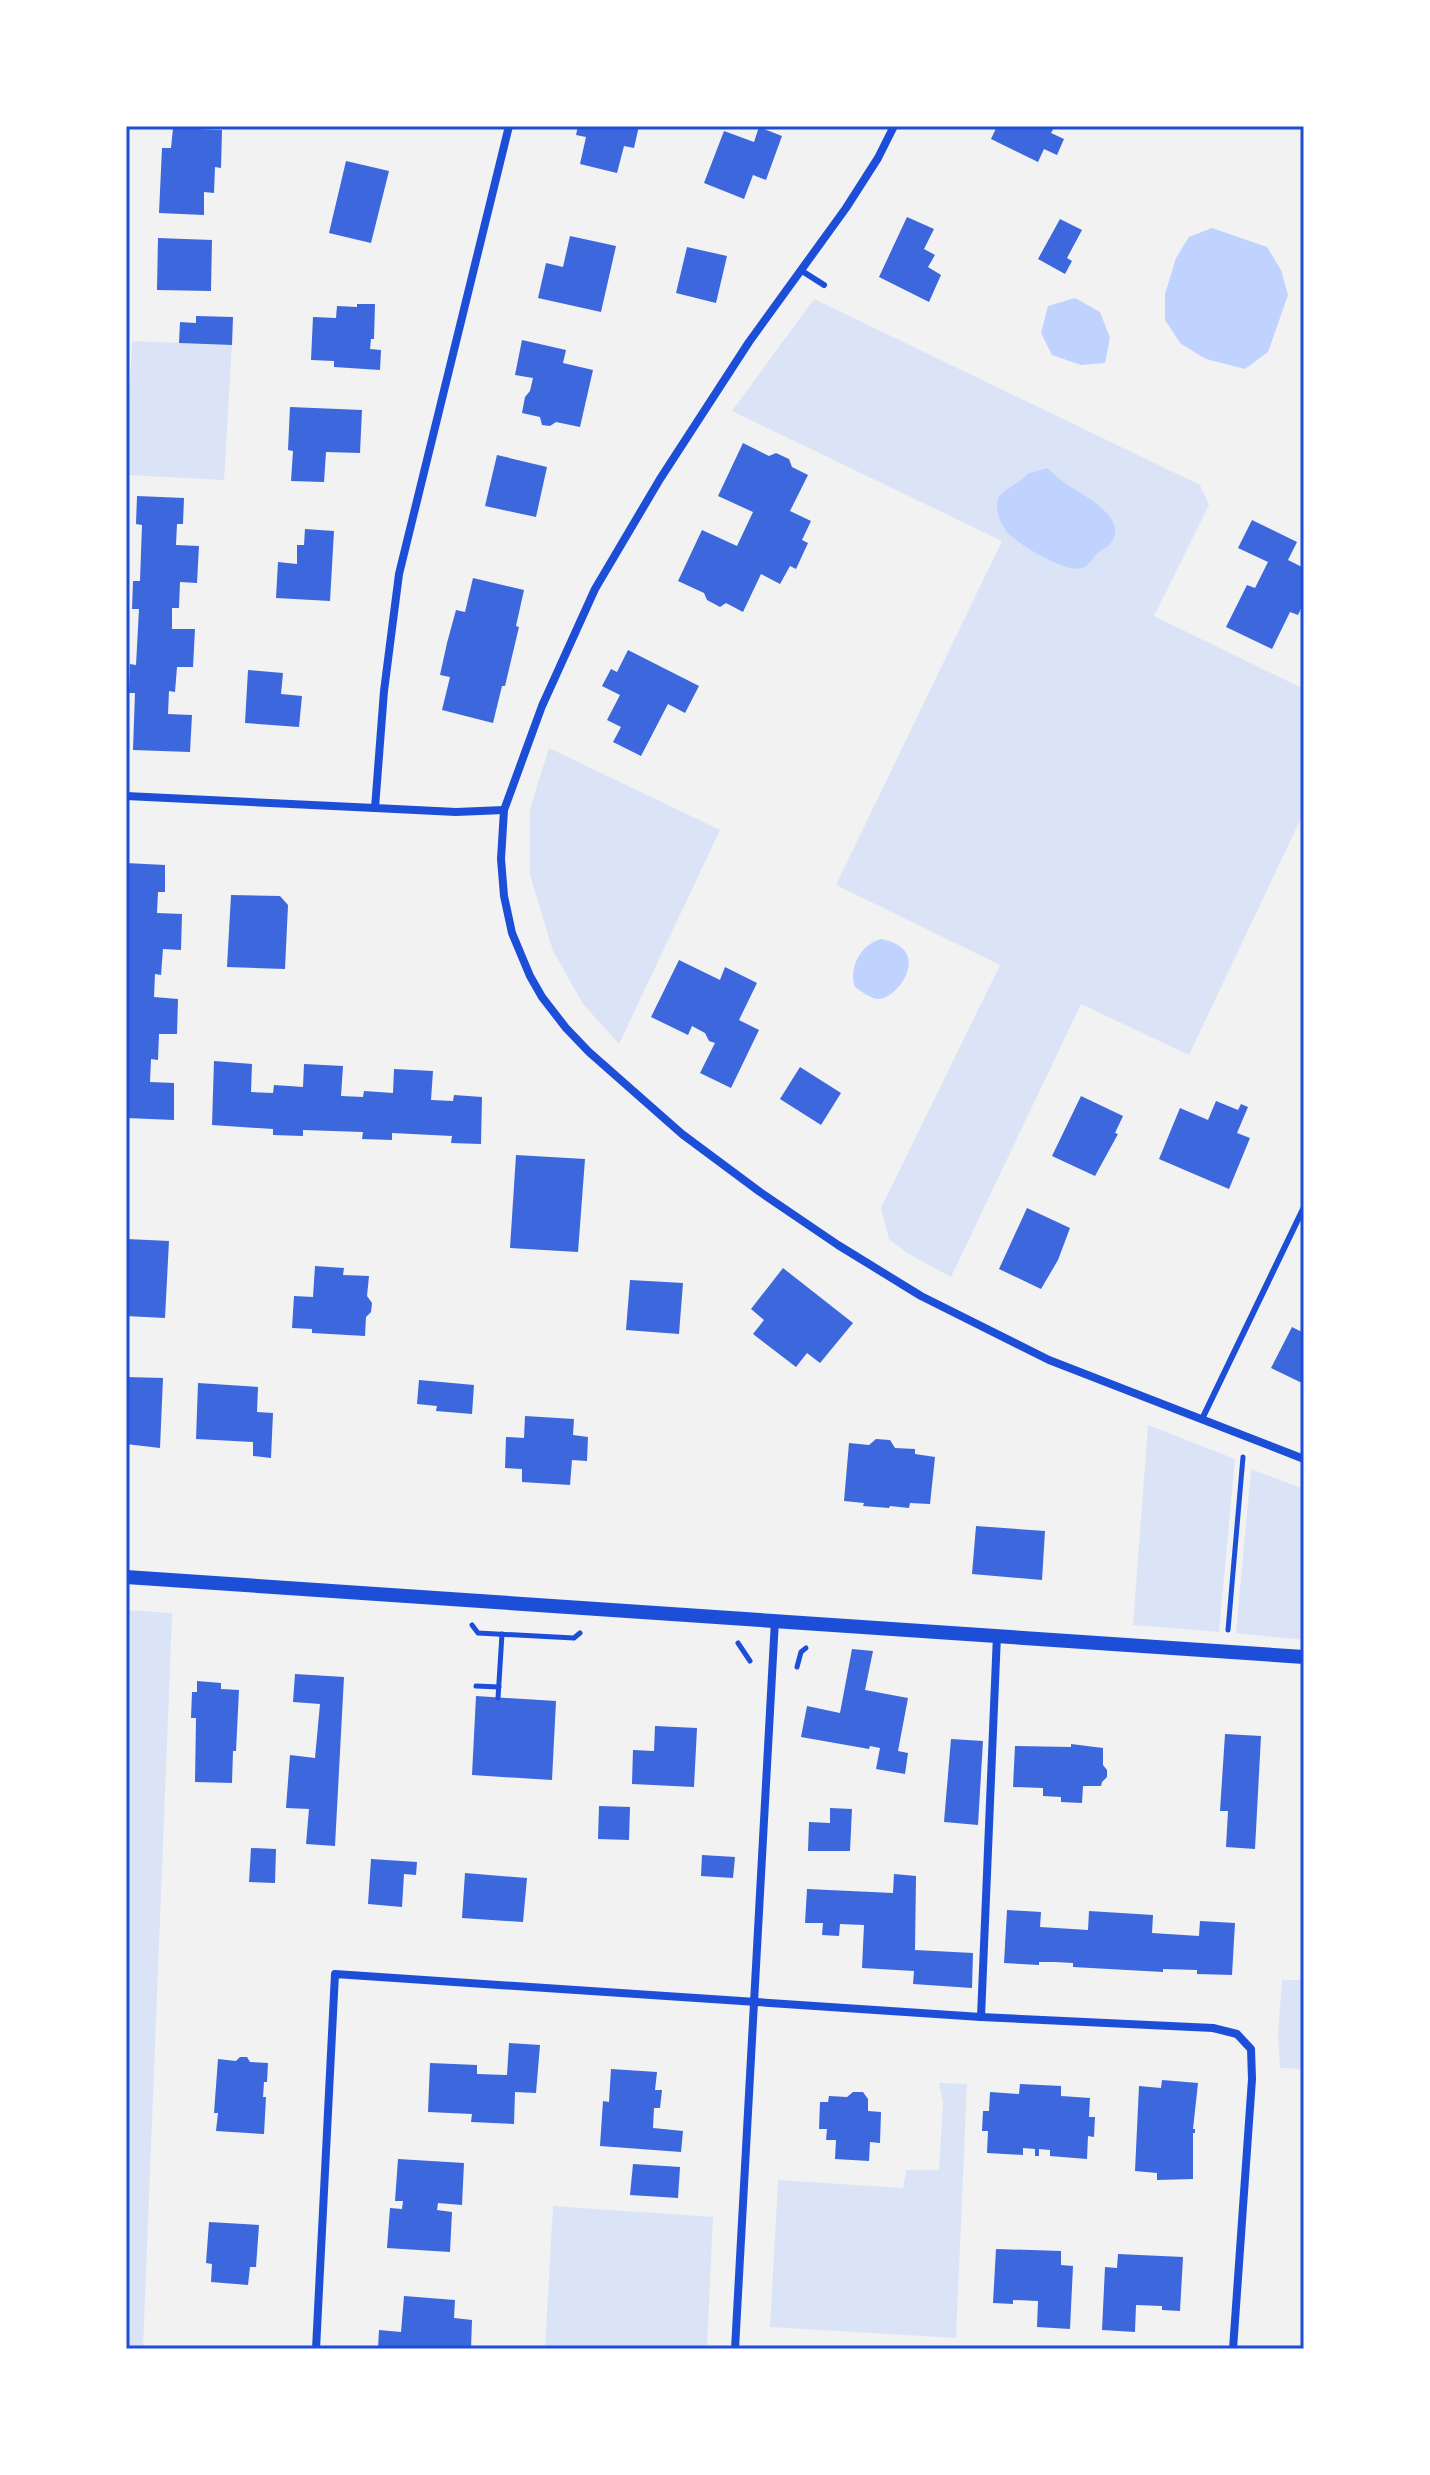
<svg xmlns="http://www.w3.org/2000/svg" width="1430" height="2475" font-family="Signika,sans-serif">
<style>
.green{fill:#dbe4f7}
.water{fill:#bfd3fe}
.building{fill:#3d67dc}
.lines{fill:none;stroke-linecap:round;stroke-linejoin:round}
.path{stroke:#1d4ed8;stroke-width:5}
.service{stroke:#1d4ed8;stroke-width:6}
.minor{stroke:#1d4ed8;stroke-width:8}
.tertiary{stroke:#1d4ed8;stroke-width:14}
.neatline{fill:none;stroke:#1d4ed8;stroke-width:3}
</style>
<rect width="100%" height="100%" fill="#f2f2f2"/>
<g class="green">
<path d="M814 299 1200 485 1209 505 1154 616 1304 689V812L1189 1055 1081 1004 951 1277 907 1253 889 1239 881 1208 1000 965 836 885 1002 541 732 411Z"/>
<path d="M132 341 232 345 224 480 126 475Z"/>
<path d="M549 748 720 830 619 1044 583 1004 553 951 530 875V809Z"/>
<path d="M1148 1425 1235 1459 1219 1632 1133 1625Z"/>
<path d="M1251 1469 1304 1489V1640L1236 1633Z"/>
<path d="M126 1610 172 1613V1617L143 2349H126Z"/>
<path d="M1282 1980H1304V2069L1280 2068 1278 2033Z"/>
<path d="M939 2083 967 2084 956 2338 770 2327 778 2180 903 2188 906 2170H939L943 2102Z"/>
<path d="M553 2206 713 2217 707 2349H545Z"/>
</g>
<g class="water">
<path d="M1212 228 1267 247 1281 270 1288 295 1268 352 1245 369 1206 359 1181 344 1165 320V294L1176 258 1189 237Z"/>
<path d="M1075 298 1100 312 1110 338 1105 363 1081 365 1052 355 1041 333 1048 306Z"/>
<path d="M1047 468C1053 473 1059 479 1066 484 1082 494 1133 520 1109 545 1106 549 1103 548 1099 552 1092 557 1091 565 1082 568 1067 574 1017 544 1007 532 1001 525 996 512 997 503 999 489 1020 485 1027 474Z"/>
<path d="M881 939C935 949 897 1000 878 999 870 998 862 992 855 987 848 968 861 944 881 939Z"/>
</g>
<g class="building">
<path d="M578 126H639L634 148 624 146 617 173 580 164 586 137 576 135Z"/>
<path d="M997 126H1055L1051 133 1064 139 1057 155 1044 149 1038 162 991 139Z"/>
<path d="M759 127 782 136 766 180 753 175 744 199 704 183 724 131 754 142Z"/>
<path d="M173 128 222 130 221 168 215 167 214 193 204 192V215L159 213 162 148H171Z"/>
<path d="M346 161 389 171 371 243 329 233Z"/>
<path d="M907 217 934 229 924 249 935 255 928 267 941 275 929 302 879 277Z"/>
<path d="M1060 219 1082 230 1067 258 1072 261 1065 274 1038 259Z"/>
<path d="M570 236 616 246 601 312 538 298 546 263 563 267Z"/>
<path d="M158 238 212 240 211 291 157 290Z"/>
<path d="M687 247 727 256 716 303 676 293Z"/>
<path d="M357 304H375L374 339H371L370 349 381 350 380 370 334 367V361L311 360 313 317 336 318 337 306 357 307Z"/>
<path d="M196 316 233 317 232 345 179 343 180 322 196 323Z"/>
<path d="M522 340 566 350 563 363 593 370 580 427 556 422 550 426 542 425 540 417 522 413 525 397 530 391 533 378 515 375Z"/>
<path d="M290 407 362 410 360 453 326 452 324 482 291 481 293 451 288 450Z"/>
<path d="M743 443 769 456 776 453 789 459 792 467 808 475 790 511 811 521 802 540 808 543 796 569 790 566 780 584 761 574 743 612 726 603 720 607 707 600 704 593 678 581 702 530 737 546 753 512 718 496Z"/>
<path d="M497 455 547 467 536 517 485 506Z"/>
<path d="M137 496 184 498 183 524H177L176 545 199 546 197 583 180 582 179 608H172V629H195L193 667H177L175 692 169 691 168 714 192 715 190 752 133 750 135 693H129L130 664 136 665 139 609H132L133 581H140L142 525 136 524Z"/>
<path d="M1252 520 1297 542 1288 560 1304 568V602L1298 615 1290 612 1272 649 1226 627 1247 585 1255 588 1268 562 1238 548Z"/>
<path d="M305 529 334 531 330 601 276 598 278 562 297 564V545H304Z"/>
<path d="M473 578 524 590 516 626 519 627 505 686H502L493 723 442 710 450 677 440 675 447 643 456 610 465 612Z"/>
<path d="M628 650 699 686 685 713 668 704 641 756 613 742 621 727 607 720 620 695 602 686 611 669 617 672Z"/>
<path d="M248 670 283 673 281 694 302 696 299 727 245 723Z"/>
<path d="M126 863 165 865V892H158L157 913 182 914 181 950 163 949 161 975 155 974 154 997 178 999 177 1034H159L158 1060 151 1059 150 1082 174 1083V1120L126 1118Z"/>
<path d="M231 895 280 896 288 905 285 969 227 967Z"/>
<path d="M679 960 720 980 725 967 757 983 739 1020 759 1030 731 1088 700 1073 715 1043 709 1041 705 1033 692 1026 688 1035 651 1017Z"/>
<path d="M214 1061 252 1064 251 1092 273 1093 274 1085 303 1087 304 1064 343 1066 341 1096 363 1097 364 1091 393 1093 394 1069 433 1071 431 1100 453 1101 454 1095 482 1097 481 1144 451 1143 452 1136 392 1133V1140L362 1139 363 1132 303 1130V1136L273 1135V1129L212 1125Z"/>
<path d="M800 1067 841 1093 821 1125 780 1099Z"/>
<path d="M1081 1096 1123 1116 1115 1133 1118 1134 1095 1176 1052 1156Z"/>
<path d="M1216 1101 1238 1110 1241 1104 1248 1107 1237 1133 1250 1138 1229 1189 1159 1159 1180 1108 1208 1120Z"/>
<path d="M516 1155 585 1159 578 1252 510 1248Z"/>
<path d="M1027 1208 1070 1228 1058 1260 1041 1289 999 1269Z"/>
<path d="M127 1239 169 1241 165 1318 126 1316Z"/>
<path d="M315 1266 344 1268 343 1275 369 1276 367 1296 372 1303 371 1312 366 1317 365 1336 312 1333V1329L292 1328 294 1296 313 1297Z"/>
<path d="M783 1268 853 1323 820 1363 807 1353 796 1367 753 1334 764 1320 751 1309Z"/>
<path d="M630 1280 683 1283 679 1334 626 1330Z"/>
<path d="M1292 1327 1304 1333V1384L1271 1368Z"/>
<path d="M126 1377 163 1378 160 1448 126 1444Z"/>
<path d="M419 1380 474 1385 472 1414 436 1411 437 1406 417 1404Z"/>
<path d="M198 1383 258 1387 257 1412 273 1413 271 1458 253 1456V1442L196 1439Z"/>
<path d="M525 1416 574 1419 573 1435 588 1437 587 1461 572 1460 570 1485 522 1482V1469L505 1468 506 1437 524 1438Z"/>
<path d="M876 1439 890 1440 895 1448 915 1449V1454L935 1457 930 1504 910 1503 909 1508 890 1506 889 1508 863 1506 864 1503 844 1501 849 1443 869 1445Z"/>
<path d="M976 1526 1045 1531 1042 1580 972 1574Z"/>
<path d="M852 1649 873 1651 865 1690 908 1698 898 1751 908 1753 905 1774 876 1769 880 1748 870 1746 869 1749 801 1737 807 1706 840 1713Z"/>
<path d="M295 1674 344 1677 335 1846 306 1844 309 1809 286 1808 290 1755 315 1758 320 1704 293 1702Z"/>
<path d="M197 1681 221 1683V1689L239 1690 236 1751H233L232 1783 195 1782 196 1718H191L192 1692H197Z"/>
<path d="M476 1696 556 1701 552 1780 472 1775Z"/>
<path d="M655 1726 697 1728 694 1787 632 1784 633 1750 654 1751Z"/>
<path d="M1225 1734 1261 1736 1255 1849 1226 1847 1228 1811H1220Z"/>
<path d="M951 1739 983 1741 978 1825 944 1822Z"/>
<path d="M1071 1744 1103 1748V1765L1107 1770V1777L1102 1782 1101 1786H1083L1082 1803 1061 1802V1797L1043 1796V1788L1013 1787 1015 1746 1071 1747Z"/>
<path d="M599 1806 630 1807 629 1840 598 1839Z"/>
<path d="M830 1808 852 1809 850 1851H808L809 1822 830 1823Z"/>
<path d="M251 1848 276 1849 275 1883 249 1882Z"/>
<path d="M702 1855 735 1857 733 1878 701 1876Z"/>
<path d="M371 1859 417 1862 416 1875 404 1874 402 1907 368 1904Z"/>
<path d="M465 1873 527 1878 523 1922 462 1918Z"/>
<path d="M894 1874 916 1876 915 1950 973 1953 972 1988 913 1984 914 1971 862 1968 864 1925 840 1924 839 1936 822 1935 823 1923H805L807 1889 893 1893Z"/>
<path d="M1007 1910 1041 1912 1040 1927 1088 1930 1089 1911 1153 1915 1152 1933 1199 1936 1200 1921 1235 1923 1232 1975 1197 1974V1970L1163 1969V1972L1073 1967V1963L1055 1962H1039V1965L1004 1963Z"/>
<path d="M509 2043 540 2045 536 2093 515 2092 514 2124 471 2122 472 2114 428 2112 430 2063 477 2065V2074L507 2075Z"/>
<path d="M240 2057H247L250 2062 268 2063 267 2082H264L263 2097H266L264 2134 216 2131 218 2113H214L218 2059 236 2061Z"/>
<path d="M611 2069 657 2072 655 2090H662L660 2108H654L653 2128 683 2131 681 2152 600 2146 603 2101 609 2102Z"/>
<path d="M1162 2080 1198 2083 1193 2129H1195V2133H1193V2179L1157 2180V2173L1135 2171 1139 2086 1161 2088Z"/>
<path d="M1020 2084 1061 2086V2096L1090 2098 1089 2117H1095L1094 2137 1088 2136 1087 2159 1050 2156V2150L1039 2149V2156H1035V2149L1023 2148V2155L987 2153 988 2131H982L983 2111H989L990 2092 1019 2094Z"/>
<path d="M853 2092H863L868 2099V2111L881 2112 880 2143 870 2142 869 2161 835 2159 836 2140H826L827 2129H819L820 2102H828L829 2096 847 2097Z"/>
<path d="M398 2159 464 2163 462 2205 438 2203 437 2210 452 2212 450 2252 387 2248 390 2208 402 2209 403 2201H395Z"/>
<path d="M633 2164 680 2167 678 2198 630 2195Z"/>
<path d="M209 2222 259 2225 256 2267H250L248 2285 211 2282 212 2264 206 2263Z"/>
<path d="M996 2249 1061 2251V2265L1073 2266 1070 2329 1037 2327 1038 2301 1013 2300V2304L993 2303Z"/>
<path d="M1118 2254 1183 2257 1180 2311 1162 2310V2306L1136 2305 1135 2332 1102 2330 1105 2267 1117 2268Z"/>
<path d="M404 2296 455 2300 454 2318 472 2320 471 2349H378L379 2330 401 2332Z"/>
</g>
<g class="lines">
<g class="path">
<path d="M472 1625 478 1633 574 1638 580 1633"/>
<path d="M1228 1630 1243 1457"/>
<path d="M738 1643 750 1661"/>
<path d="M797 1667 801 1652 806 1648"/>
<path d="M476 1686 499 1687"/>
<path d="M498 1698 502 1634"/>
</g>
<g class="service">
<path d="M802 271 824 285"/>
<path d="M1202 1419 1304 1207"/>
</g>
<g class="minor">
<path d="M894 126 878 158 846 208 749 342 660 479 595 589 542 706 504 810 501 859 504 896 512 933 530 976 542 997 566 1028 589 1052 682 1134 760 1192 838 1245 921 1296 1049 1360 1304 1459"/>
<path d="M126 796 375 808 384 691 399 574 509 126"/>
<path d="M375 808 456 812 504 810"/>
<path d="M981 2017 997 1635"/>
<path d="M316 2349 335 1974 981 2017 1213 2028 1237 2034 1251 2049 1252 2079 1233 2349"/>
<path d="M735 2349 775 1620"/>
</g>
<path class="tertiary" d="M126 1577 1304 1657"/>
</g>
<rect width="1430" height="2475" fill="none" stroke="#ffffff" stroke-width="256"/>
<rect x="128" y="128" width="1174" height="2219" class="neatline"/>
</svg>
